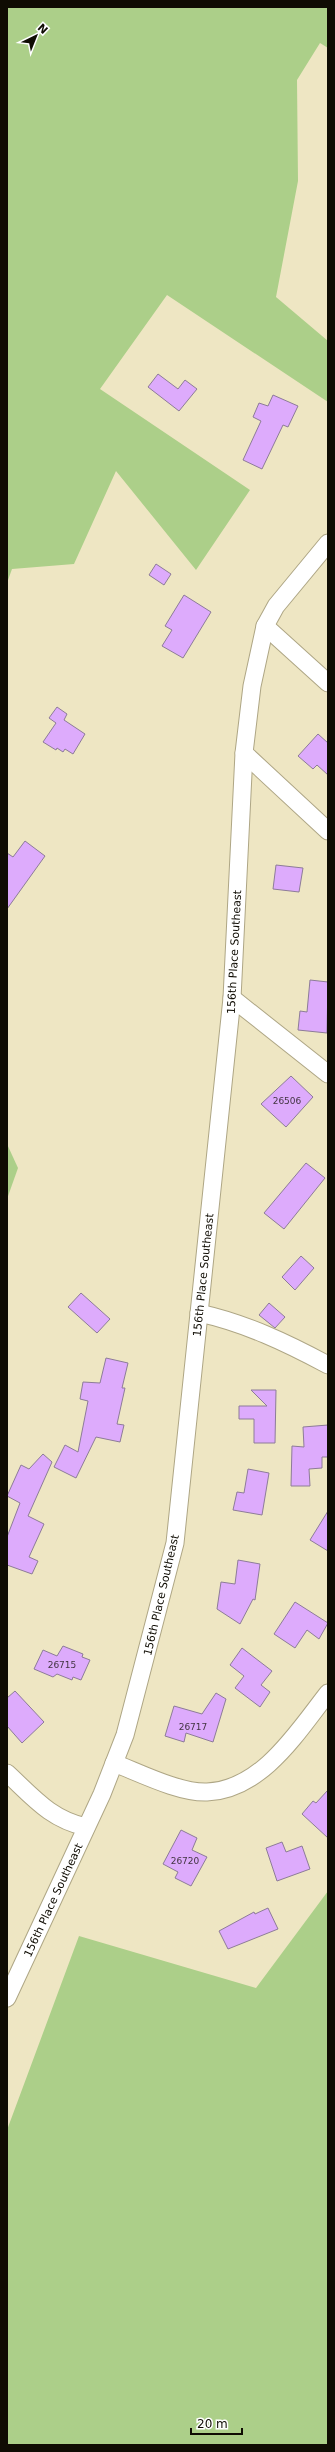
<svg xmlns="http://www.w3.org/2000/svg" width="335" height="2452" font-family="'DejaVu Sans',sans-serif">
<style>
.green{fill:#accf89}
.building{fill:#ddabfc;stroke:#8d7c98}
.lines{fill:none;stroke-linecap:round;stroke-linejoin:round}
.minor-casing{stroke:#aea685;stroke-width:19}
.minor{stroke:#fff;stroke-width:17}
.labels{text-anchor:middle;stroke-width:4;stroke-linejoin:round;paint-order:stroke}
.number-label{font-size:9px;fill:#423441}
.street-label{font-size:11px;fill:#0f0c03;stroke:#fff}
</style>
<rect width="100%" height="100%" fill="#eee6c3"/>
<g class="green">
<path d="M7 7H328V48L320 43 297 80 298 181 276 297 328 341V402L167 295 100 389 250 490 196 570 116 471 74 564 12 569 7 583Z"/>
<path d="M7 1144 18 1168 7 1199Z"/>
<path d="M328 1891V2445H7V2130L79 1936 256 1988Z"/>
</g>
<g class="building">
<path d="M158 374 178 389 185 380 197 389 179 411 148 387Z"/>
<path d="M273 395 298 406 288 427 283 425 262 469 243 460 261 421 253 417 259 403 268 406Z"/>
<path d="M156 564 171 574 164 585 149 575Z"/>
<path d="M184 595 211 612 183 658 162 646 172 630 165 626Z"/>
<path d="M57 707 67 714 64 720 85 734 73 754 65 749 63 752 57 748 56 750 43 742 56 723 49 718Z"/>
<path d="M318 734 328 743V775L317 765 313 769 298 756Z"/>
<path d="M25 841 45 856 7 909V853L13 857Z"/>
<path d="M276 865 303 868 299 892 273 889Z"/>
<path d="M310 980 328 982 327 1033 298 1030 300 1011 307 1012Z"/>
<path d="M291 1076 313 1097 286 1127 261 1104Z"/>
<path d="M306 1163 325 1178 284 1229 264 1213Z"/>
<path d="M301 1256 314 1268 295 1290 282 1277Z"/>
<path d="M81 1293 110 1319 97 1333 68 1307Z"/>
<path d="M269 1303 285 1317 275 1328 259 1315Z"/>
<path d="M106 1358 128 1363 122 1388H125L117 1424 124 1425 120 1442 96 1437 76 1478 54 1467 65 1445 78 1452 88 1401 80 1399 83 1382 100 1383Z"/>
<path d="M251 1390H276L275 1443H254V1419H239V1406H267Z"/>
<path d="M328 1425V1457H322V1468L309 1469 310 1486H291L292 1446 304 1447 303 1427Z"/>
<path d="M43 1454 52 1462 28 1516 44 1524 29 1557 38 1561 32 1574 7 1565V1537L20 1503 7 1496 21 1465 29 1469Z"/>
<path d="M248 1469 269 1473 262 1515 233 1510 237 1492 244 1493Z"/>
<path d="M328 1511V1551L310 1540Z"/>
<path d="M238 1560 260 1564 255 1600 253 1599 240 1624 217 1609 221 1582 235 1584Z"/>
<path d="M295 1602 328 1623 319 1639 307 1630 295 1648 274 1634Z"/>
<path d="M63 1646 83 1654 82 1657 90 1660 81 1680 73 1677 72 1680 57 1674 53 1677 34 1669 43 1650 57 1656Z"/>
<path d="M242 1648 272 1671 261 1685 270 1692 260 1707 235 1688 244 1676 230 1665Z"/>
<path d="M15 1691 44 1722 22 1743 7 1726V1698Z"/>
<path d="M216 1693 226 1699 213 1742 186 1733 184 1742 165 1736 174 1706 202 1714Z"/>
<path d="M328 1790V1838L302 1814 313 1801 316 1803Z"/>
<path d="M181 1830 197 1838 192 1850 207 1857 191 1886 175 1878 178 1872 163 1864Z"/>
<path d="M282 1842 286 1852 302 1846 310 1869 277 1881 266 1848Z"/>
<path d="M268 1908 278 1929 228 1949 219 1931 254 1912 255 1914Z"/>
</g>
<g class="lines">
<defs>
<g id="minor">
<path d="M265 626 328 683"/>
<path d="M244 753 328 831"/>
<path d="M232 998 328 1074"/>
<path d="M199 1313C245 1323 287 1343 328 1365"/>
<path d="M114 1763C140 1773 179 1793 207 1792 262 1790 298 1731 328 1693"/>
<path d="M7 1773C33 1797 50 1819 86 1827"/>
<path d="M7 1998 102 1794 125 1735 175 1543 232 998 244 753 252 686 265 626 276 606 328 543"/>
</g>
</defs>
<use href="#minor" class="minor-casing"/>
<use href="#minor" class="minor"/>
</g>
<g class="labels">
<g class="number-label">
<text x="287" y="1104">26506</text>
<text x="62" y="1668">26715</text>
<text x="193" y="1730">26717</text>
<text x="185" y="1864">26720</text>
</g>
<g class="street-label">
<text transform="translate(234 952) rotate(-87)" y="4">156th Place Southeast</text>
<text transform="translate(203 1275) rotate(-84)" y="4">156th Place Southeast</text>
<text transform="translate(161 1595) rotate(-77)" y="4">156th Place Southeast</text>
<text transform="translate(53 1900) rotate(-65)" y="4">156th Place Southeast</text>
</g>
</g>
<rect width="335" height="2452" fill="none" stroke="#0f0c03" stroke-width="16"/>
<g transform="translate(36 36) rotate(43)" stroke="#ffffff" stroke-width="3" paint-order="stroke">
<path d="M0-3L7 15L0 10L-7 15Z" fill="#0f0c03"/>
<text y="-6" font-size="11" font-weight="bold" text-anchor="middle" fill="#0f0c03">N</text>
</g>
<path d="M191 2428v6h51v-6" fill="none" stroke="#0f0c03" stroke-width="2"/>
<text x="197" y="2428" font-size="12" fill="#0f0c03" stroke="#ffffff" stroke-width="3" paint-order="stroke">20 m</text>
</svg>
